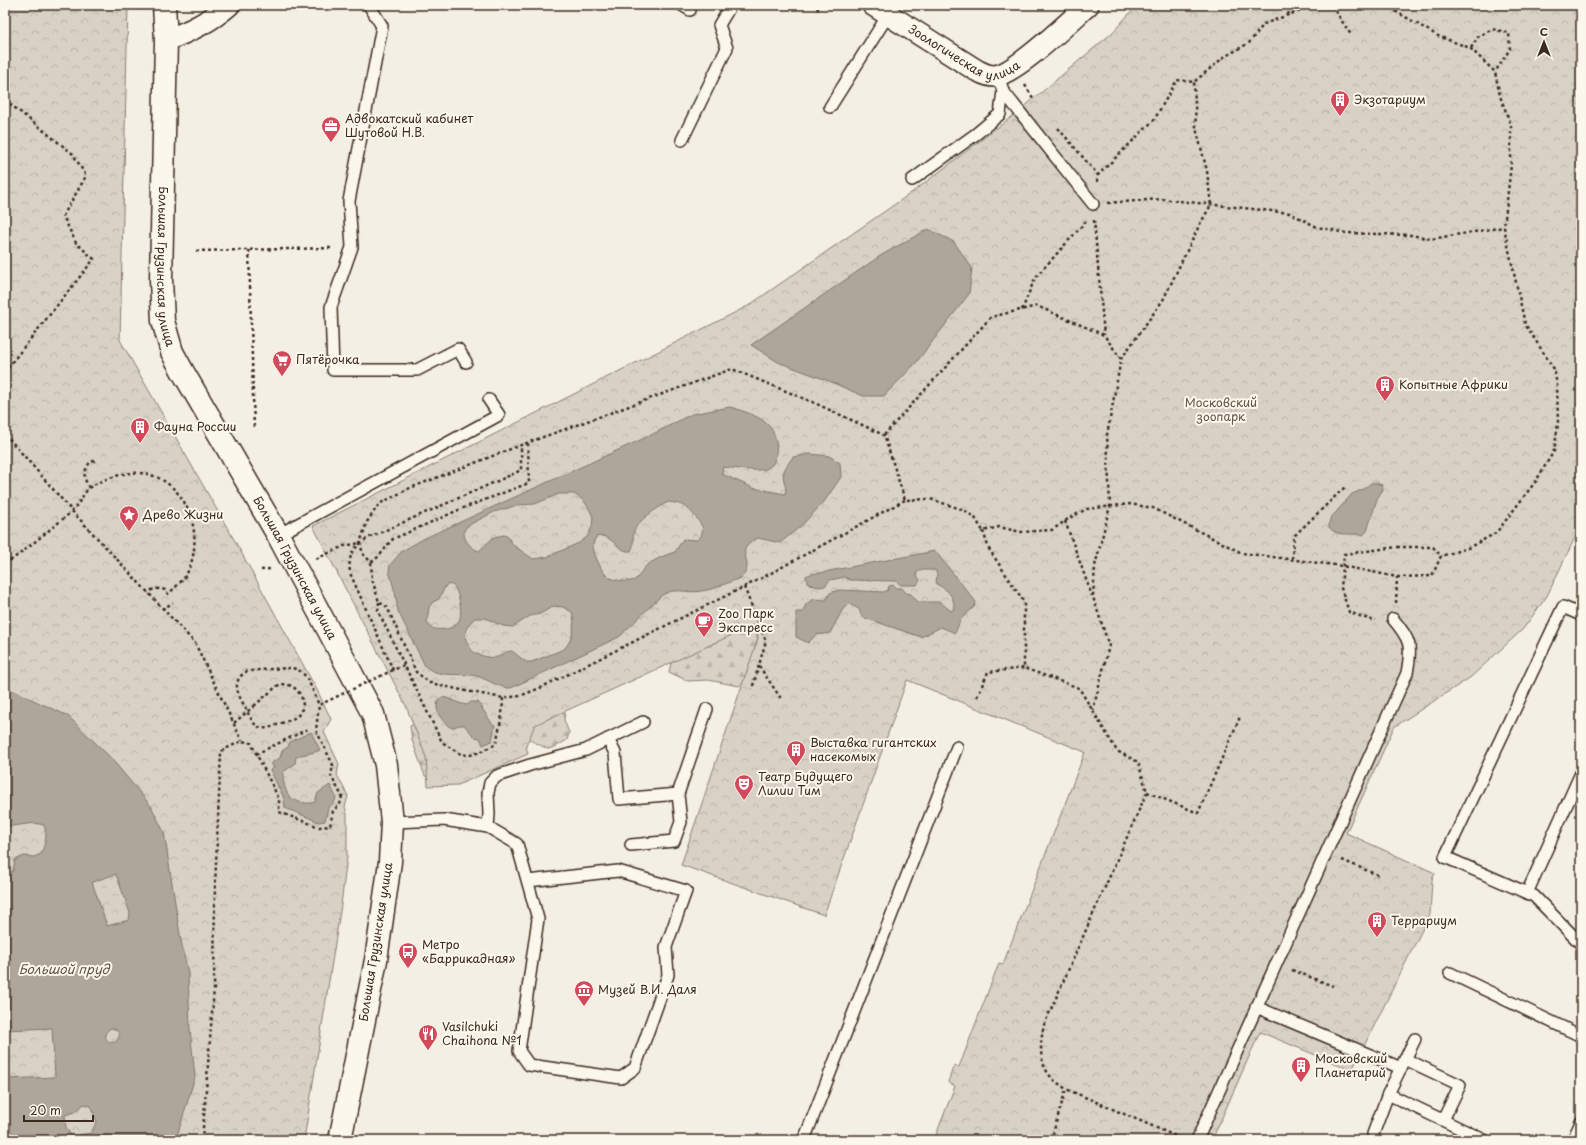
<svg xmlns="http://www.w3.org/2000/svg" width="1586" height="1145" font-family="'Playpen Sans',sans-serif">
<style>
.forest{fill:url(#forest-firs);stroke:#8a7e72}
.park{fill:url(#park-crowns);stroke:#8a7e72}
.water{fill:#afa69a;stroke:#817468;fill-rule:evenodd}
.lines{fill:none;stroke-linecap:round;stroke-linejoin:round}
.service-casing{stroke:#3b2a1e;stroke-width:14}
.minor-casing{stroke:#3b2a1e;stroke-width:24}
.secondary-casing{stroke:#3b2a1e;stroke-width:25}
.path{stroke:#3b2a1e;stroke-width:2.5;stroke-dasharray:3 3;stroke-linecap:butt}
.service{stroke:#fbf7ec;stroke-width:11}
.minor{stroke:#fbf7ec;stroke-width:21}
.secondary{stroke:#fbf7ec;stroke-width:22}
.path-bridge{stroke:#3b2a1e;stroke-width:2.5;stroke-dasharray:3 3;stroke-linecap:butt}
.labels{text-anchor:middle;stroke-width:4;stroke-linejoin:round;paint-order:stroke}
.street-label{font-size:12px;fill:#3b2a1e;stroke:#fbf7ec}
.poi-label{font-size:12px;fill:#3b2a1e;stroke:#fbf7ec;text-anchor:start}
.park-label{font-size:12px;fill:#625448;stroke:#fbf7ec}
.water-label{font-size:13px;font-style:italic;fill:#645549;stroke:#fbf7ec}
</style>
<defs>
<pattern id="forest-firs" width="22" height="20" patternUnits="userSpaceOnUse"><rect width="22" height="20" fill="#d8d1c6"/><path d="M5 1l3.5 6h-7zM16 11l3.5 6h-7z" fill="#bab4aa"/></pattern>
<pattern id="park-crowns" width="20" height="18" patternUnits="userSpaceOnUse"><rect width="20" height="18" fill="#d8d1c6"/><path d="M2 6a3 3 0 1 1 6 0M12 15a3 3 0 1 1 6 0" fill="none" stroke="#bab4aa"/></pattern>
</defs>
<rect width="100%" height="100%" fill="#f3efe4"/>
<filter id="ink" filterUnits="userSpaceOnUse"><feTurbulence type="fractalNoise" baseFrequency=".025" numOctaves="2"/><feDisplacementMap in="SourceGraphic" scale="8" xChannelSelector="R" yChannelSelector="G"/><feConvolveMatrix kernelMatrix="1 2 1 2 8 2 1 2 1" color-interpolation-filters="sRGB"/></filter>
<g filter="url(#ink)">
<g class="forest">
<path d="M736 624 754 627 760 646 755 674 739 686 708 680 688 681 669 672 673 654Z"/>
<path d="M566 702 564 720 569 733 567 740 555 747 548 749 528 739 510 709Z"/>
<path d="M423 719 433 778 425 776 412 740 410 726Z"/>
</g>
<g class="park">
<path d="M5 5H128L120 340 236 543 317 690 331 719 324 732 339 764 337 775 348 796 345 807 347 814V857L341 905 304 1140H5Z"/>
<path d="M1137 5H1581V525L1547 596 1523 629 1471 677 1394 727 1346 833 1435 873 1432 880 1430 914 1352 1070 1260 1032 1212 1140H934L955 1086 948 1082 954 1065 959 1067 999 963 1003 964 1085 752 907 680 824 915 681 865 758 638 756 624 535 725 526 746 528 754 458 785 428 786 426 757 406 706 313 526 748 306 914 191 1018 112 1112 33Z"/>
</g>
<g class="water">
<path d="M928 229 954 242 972 268 969 294 915 364 884 396H863L829 381 778 362 751 345 880 256Z"/>
<path d="M730 407C756 415 780 422 776 454 775 461 773 466 766 469 756 472 734 468 723 467L722 474 753 488 785 494C787 488 785 487 784 481 781 471 788 464 793 457L810 454 829 456 840 463 841 477 824 502 801 526 780 543 758 538C754 540 750 543 747 546 739 555 755 564 741 578 728 582 714 590 701 591 685 594 676 586 661 596L619 637 511 688C498 688 488 679 476 676 458 672 440 679 425 666L398 611 395 592 389 571 390 565 402 551 425 538 649 436 692 414ZM559 494H574L583 500 589 508 593 517 592 527 587 537 579 543 547 557 533 559 513 545 508 537 504 535 494 537 479 551C469 548 459 535 467 526L494 512 518 505 535 504ZM668 502C687 503 694 513 703 528L701 537 697 540 683 539 675 552C665 555 650 561 643 569 641 572 639 577 636 579 631 584 612 580 607 576 602 572 600 565 597 560 594 552 591 545 596 537 612 532 617 553 631 551 635 544 632 538 634 532 637 520 658 508 668 502ZM446 585C448 585 450 584 452 585 459 589 462 611 460 618 457 630 440 631 431 628L427 622 429 607 433 602 439 599ZM554 606 563 607 572 612C576 624 573 640 564 649L532 662H526L512 651C505 651 502 656 497 657 490 659 480 655 474 653 463 639 461 631 475 618H485L503 626 513 627 530 616 540 614Z"/>
<path d="M1371 483H1376L1382 485 1383 489 1377 499 1367 531 1363 535C1351 532 1337 538 1329 527L1330 519 1352 494 1364 489Z"/>
<path d="M935 551 976 602 974 607 961 619 955 633 941 627 921 637 862 617 859 609 849 604 843 609 830 633 816 635 808 643 796 637V612H803L806 604 814 599 826 600 830 593 839 590 884 592 888 590 889 586 894 585 897 588H902L906 593 911 594 918 602H940L951 611 954 609C955 596 947 589 936 584L937 574 935 570H919L916 574 920 580 917 585H901L896 581 850 580 845 577 830 580 825 586 819 587 811 585 807 582 806 576C813 572 820 574 829 571Z"/>
<path d="M5 687 68 716 110 757 151 806 164 832 181 941 188 973 190 1029 195 1077 177 1136 174 1140H5V1079L55 1077 52 1028 5 1030V876L13 871 15 860 24 856 34 857 41 854C45 843 48 836 44 825L35 823 5 827ZM116 874 130 913 129 920 107 926 92 882ZM111 1028C116 1029 122 1033 118 1039 112 1049 97 1035 111 1028ZM84 1104 91 1106 92 1110 97 1121 91 1133 72 1136 66 1128 65 1115 75 1112Z"/>
<path d="M442 697C451 698 458 704 467 705L471 702H478L493 725H495L492 741 483 745 480 738 475 737 464 725H459L452 728C442 723 430 706 442 697Z"/>
<path d="M311 732 320 750C312 754 304 753 296 757L295 764 283 772C282 777 285 791 289 796 294 802 308 805 315 802L318 793 330 785 336 797 335 801 328 808 325 821 319 822 285 808 284 798 270 770 274 768 271 763 280 758 282 751 288 747 290 742Z"/>
</g>
<g class="lines">
<defs>
<g id="service">
<path d="M369 5 382 26 349 201 352 247 331 307 333 370H417L458 349 466 362"/>
<path d="M682 5 690 10"/>
<path d="M998 75 1003 91 1093 204"/>
<path d="M830 107 888 15"/>
<path d="M682 140 727 48 719 25 731 5"/>
<path d="M912 180 976 134 1000 114 1003 91"/>
<path d="M278 535 499 415 489 400"/>
<path d="M1581 615 1563 607 1445 857 1534 896 1581 944"/>
<path d="M608 739 615 753 619 799 678 794 707 709"/>
<path d="M392 822 444 820 488 827 489 814 488 793 490 783 497 776 530 765 586 750 643 722"/>
<path d="M488 827 517 844 538 919 519 1051 529 1065 621 1078 635 1068 668 975 666 947 686 891 618 871 528 881"/>
<path d="M631 845 674 841 681 822 678 794"/>
<path d="M1527 893 1581 773"/>
<path d="M1450 973 1581 1036"/>
<path d="M1256 1007 1401 1068"/>
<path d="M1405 1059 1460 1085 1443 1120"/>
<path d="M1388 1094 1484 1140"/>
<path d="M1373 1134 1388 1094 1415 1039"/>
<path d="M804 1140 957 747"/>
<path d="M1197 1140 1407 673C1412 646 1411 640 1393 619"/>
<path d="M1573 1140 1581 1122"/>
</g>
<g id="minor">
<path id="s1" d="M873 5 976 70C982 73 987 76 994 76 1014 75 1071 20 1088 5"/>
<path d="M166 40C189 32 211 21 229 5"/>
</g>
<g id="secondary">
<path id="s2" d="M164 5 166 40 161 280 163 321 172 352 183 372 278 535 373 714 386 765 392 822 390 862 376 960 340 1140"/>
</g>
</defs>
<use href="#service" class="service-casing"/>
<use href="#minor" class="minor-casing"/>
<use href="#secondary" class="secondary-casing"/>
<g class="path">
<path d="M1334 5C1337 16 1345 25 1351 35"/>
<path d="M1385 5 1438 36 1470 48 1495 72 1500 96 1511 125V165L1504 227 1525 324 1554 369 1557 385 1558 424 1554 451 1536 481 1496 533 1468 548 1441 556"/>
<path d="M817 10 820 5"/>
<path d="M1288 15 1291 5"/>
<path d="M1471 48 1478 37 1492 29 1509 33 1510 49 1495 72"/>
<path d="M1025 85 1033 98"/>
<path d="M5 100 73 154 86 176 63 216 76 243 94 259 5 371"/>
<path d="M1058 128 1098 175"/>
<path d="M1097 182 1098 175 1154 120 1177 80 1194 82 1224 57 1249 43 1264 24 1315 5"/>
<path d="M1108 203 1161 199 1290 213 1317 227 1346 233 1411 235 1431 239 1504 227"/>
<path d="M1094 220 1104 335"/>
<path d="M249 250 254 430"/>
<path d="M196 251 333 248"/>
<path d="M1022 310 1035 278 1088 219"/>
<path d="M1121 359 1163 300 1200 224 1211 205 1207 171 1196 128 1194 82"/>
<path d="M5 434 72 511 195 643 242 741"/>
<path d="M884 435 991 317 1037 306 1104 335 1121 359 1107 435 1110 506 1095 566 1093 597 1109 646 1093 710"/>
<path d="M511 475 521 470V445"/>
<path d="M89 488C83 476 83 474 90 462L97 460"/>
<path d="M905 500 762 578 540 688 520 696 503 698 466 691 430 683 416 672 387 607 379 602 372 579 371 562 363 554 360 543 367 522 379 504 410 488 521 445 732 369 810 401 884 435 905 500 930 499 964 510 975 518 983 531 999 527 1021 532 1052 530 1071 517 1087 509 1130 504 1153 508 1242 553 1342 566 1397 577 1432 576 1441 556 1433 547H1397L1344 554 1341 588 1349 612 1371 620H1376"/>
<path d="M1065 521 1092 596"/>
<path d="M983 531 989 549 1024 602V668L1079 688 1117 751 1138 762 1147 792 1044 1025C1040 1043 1038 1062 1051 1077 1055 1082 1061 1085 1066 1089L1180 1138"/>
<path d="M316 559 344 546 360 543"/>
<path d="M1292 559 1294 536 1345 487"/>
<path d="M371 562C381 557 385 547 393 539L461 509 529 483 528 443"/>
<path d="M5 564C22 553 37 540 53 527 59 522 66 517 72 511 78 505 82 496 88 489 94 483 109 478 116 476 172 458 209 520 189 569 185 579 176 587 168 594L165 590C158 588 153 588 148 593"/>
<path d="M261 570 270 569"/>
<path d="M744 587 766 641 752 689"/>
<path d="M379 602 378 611 442 742C468 760 468 758 496 744L502 715 503 698"/>
<path d="M1396 603 1397 577"/>
<path d="M162 609 173 603"/>
<path d="M759 666 782 700"/>
<path d="M977 697 988 672 1024 668"/>
<path d="M234 723 254 706"/>
<path d="M256 754 310 728"/>
<path d="M1147 792 1198 813 1240 717"/>
<path d="M1342 860 1380 876"/>
<path d="M1292 970 1333 986"/>
<path d="M202 1140 214 989 215 886 221 751 242 741 251 743 279 799V812L319 827 330 826 333 811 340 804 342 796 331 776 333 765 316 730 319 705"/>
<path d="M1051 1140 1066 1089"/>
</g>
<use href="#service" class="service"/>
<use href="#minor" class="minor"/>
<use href="#secondary" class="secondary"/>
<g class="path-bridge">
<path d="M393 670 350 573C348 554 353 548 368 538L511 475"/>
<path d="M254 706 277 686C293 678 308 699 301 711 298 718 290 720 284 722 259 733 256 730 245 707 242 701 237 694 237 687 236 682 240 675 246 672 252 670 285 668 291 668 294 668 298 670 300 671 308 675 315 697 319 705L404 665"/>
</g>
</g>
</g>
<defs>
<symbol id="building-pin" viewBox="-11 -11 22 30"><path d="M0 17L-7.5 6A9.5 9.5 0 1 1 7.5 6Z" fill="#d1495b" stroke="#fbf7ec"/><path d="M-4-6H4V6H1V3H-1V6H-4ZM-2.5-4.3h1.7v1.8h-1.7ZM.8-4.3h1.7v1.8H.8ZM-2.5-1h1.7V.8h-1.7ZM.8-1h1.7V.8H.8Z" fill="#fff"/></symbol>
<symbol id="office-pin" viewBox="-11 -11 22 30"><path d="M0 17L-7.5 6A9.5 9.5 0 1 1 7.5 6Z" fill="#d1495b" stroke="#fbf7ec"/><path d="M-6-3h4V-5.5h4V-3h4V5H-6ZM-1-4.5V-3h2v-1.5ZM-6 0V1H6V0Z" fill="#fff"/></symbol>
<symbol id="supermarket-pin" viewBox="-11 -11 22 30"><path d="M0 17L-7.5 6A9.5 9.5 0 1 1 7.5 6Z" fill="#d1495b" stroke="#fbf7ec"/><path d="M-6-5.5h2.5l.6 2H6L4.5 2H-2.5L-4.4-4H-6ZM-1.5 3.2a1.3 1.3 0 1 0 .1 0ZM3 3.2a1.3 1.3 0 1 0 .1 0Z" fill="#fff"/></symbol>
<symbol id="sight-pin" viewBox="-11 -11 22 30"><path d="M0 17L-7.5 6A9.5 9.5 0 1 1 7.5 6Z" fill="#d1495b" stroke="#fbf7ec"/><path d="M0-6L1.8-2.2L6-1.7L2.9 1.2L3.7 5.4L0 3.3L-3.7 5.4L-2.9 1.2L-6-1.7L-1.8-2.2Z" fill="#fff"/></symbol>
<symbol id="cafe-pin" viewBox="-11 -11 22 30"><path d="M0 17L-7.5 6A9.5 9.5 0 1 1 7.5 6Z" fill="#d1495b" stroke="#fbf7ec"/><path d="M-5.5-4.5H6V0H3Q3 3.5 0 3.5H-2.5Q-5.5 3.5-5.5 0ZM3-3.2v2h1.7v-2ZM-6 4.5H4V6H-6Z" fill="#fff"/></symbol>
<symbol id="theatre-pin" viewBox="-11 -11 22 30"><path d="M0 17L-7.5 6A9.5 9.5 0 1 1 7.5 6Z" fill="#d1495b" stroke="#fbf7ec"/><path d="M-5-5.5Q0-4 5-5.5V0Q5 5 0 6Q-5 5-5 0ZM-3.3-2.5H-1v1.5H-3.3ZM1-2.5H3.3v1.5H1ZM-2.8 1Q0 5.5 2.8 1Z" fill="#fff"/></symbol>
<symbol id="bus-pin" viewBox="-11 -11 22 30"><path d="M0 17L-7.5 6A9.5 9.5 0 1 1 7.5 6Z" fill="#d1495b" stroke="#fbf7ec"/><path d="M-5-6H5V4H4V6H2V4H-2V6H-4V4H-5ZM-3.5-4V0h7V-4ZM-3.5 1.2v1.5H-2V1.2ZM2 1.2v1.5H3.5V1.2Z" fill="#fff"/></symbol>
<symbol id="museum-pin" viewBox="-11 -11 22 30"><path d="M0 17L-7.5 6A9.5 9.5 0 1 1 7.5 6Z" fill="#d1495b" stroke="#fbf7ec"/><path d="M0-6L6-3V-2H-6V-3ZM-5-1h2V3h-2ZM-1-1h2V3h-2ZM3-1h2V3H3ZM-6 4H6V6H-6Z" fill="#fff"/></symbol>
<symbol id="restaurant-pin" viewBox="-11 -11 22 30"><path d="M0 17L-7.5 6A9.5 9.5 0 1 1 7.5 6Z" fill="#d1495b" stroke="#fbf7ec"/><path d="M-5-6h1v4h1v-4h1v4h1v-4h1v5L-1.5 .5V6h-2V.5L-5-1ZM5-6V6H3V1.5H1.5Q1.5-4 5-6Z" fill="#fff"/></symbol>
</defs>
<g fill-rule="evenodd">
<use href="#building-pin" x="1329" y="89" width="22" height="30"/>
<use href="#office-pin" x="320" y="115" width="22" height="30"/>
<use href="#supermarket-pin" x="271" y="349" width="22" height="30"/>
<use href="#building-pin" x="1374" y="374" width="22" height="30"/>
<use href="#building-pin" x="129" y="416" width="22" height="30"/>
<use href="#sight-pin" x="118" y="504" width="22" height="30"/>
<use href="#cafe-pin" x="693" y="610" width="22" height="30"/>
<use href="#building-pin" x="785" y="739" width="22" height="30"/>
<use href="#theatre-pin" x="733" y="773" width="22" height="30"/>
<use href="#building-pin" x="1366" y="910" width="22" height="30"/>
<use href="#bus-pin" x="397" y="941" width="22" height="30"/>
<use href="#museum-pin" x="573" y="979" width="22" height="30"/>
<use href="#restaurant-pin" x="417" y="1023" width="22" height="30"/>
<use href="#building-pin" x="1290" y="1055" width="22" height="30"/>
</g>
<g class="labels">
<g class="street-label">
<text dy="4" stroke="none"><textPath href="#s1" startOffset="106">Зоологическая улица</textPath></text>
<text dy="4" stroke="none"><textPath href="#s2" startOffset="262">Большая Грузинская улица</textPath></text>
<text dy="4" stroke="none"><textPath href="#s2" startOffset="597">Большая Грузинская улица</textPath></text>
<text transform="translate(376 942) rotate(-81)" y="4">Большая Грузинская улица</text>
</g>
<g class="poi-label">
<text x="1354" y="104">Экзотариум</text>
<text x="345" y="123">Адвокатский кабинет<tspan x="345" dy="14">Шутовой Н.В.</tspan></text>
<text x="296" y="364">Пятёрочка</text>
<text x="1399" y="389">Копытные Африки</text>
<text x="154" y="431">Фауна России</text>
<text x="143" y="519">Древо Жизни</text>
<text x="718" y="618">Zoo Парк<tspan x="718" dy="14">Экспресс</tspan></text>
<text x="810" y="747">Выставка гигантских<tspan x="810" dy="14">насекомых</tspan></text>
<text x="758" y="781">Театр Будущего<tspan x="758" dy="14">Лилии Тим</tspan></text>
<text x="1391" y="925">Террариум</text>
<text x="422" y="949">Метро<tspan x="422" dy="14">«Баррикадная»</tspan></text>
<text x="598" y="994">Музей В.И. Даля</text>
<text x="442" y="1031">Vasilchuki<tspan x="442" dy="14">Chaihona №1</tspan></text>
<text x="1315" y="1063">Московский<tspan x="1315" dy="14">Планетарий</tspan></text>
</g>
<g class="park-label">
<text x="1221" y="407">Московский<tspan x="1221" dy="14">зоопарк</tspan></text>
</g>
<g class="water-label">
<text x="64" y="974">Большой пруд</text>
</g>
</g>
<rect width="1586" height="1145" fill="none" stroke="#fbf7ec" stroke-width="20"/>
<rect x="10" y="10" width="1566" height="1125" fill="none" stroke="#3b2a1e" stroke-width="1.5" filter="url(#ink)"/>
<g transform="translate(1544 42)" stroke="#fbf7ec" stroke-width="3" paint-order="stroke">
<path d="M0-3L7 15L0 10L-7 15Z" fill="#3b2a1e"/>
<text y="-6" font-size="11" font-weight="bold" text-anchor="middle" fill="#3b2a1e">С</text>
</g>
<path d="M24 1115v6h69v-6" fill="none" stroke="#3b2a1e" stroke-width="2"/>
<text x="30" y="1115" font-size="12" fill="#3b2a1e" stroke="#fbf7ec" stroke-width="3" paint-order="stroke">20 m</text>
</svg>
